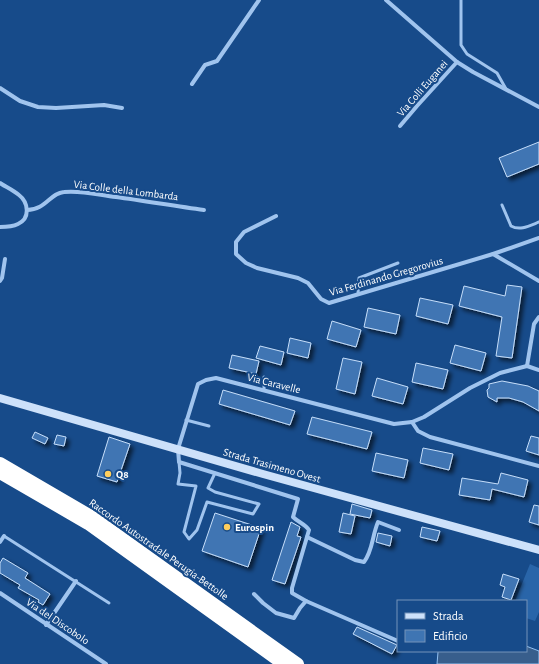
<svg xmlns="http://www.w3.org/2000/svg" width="539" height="664" font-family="'Alegreya Sans',sans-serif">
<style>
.green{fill:#2965a9}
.water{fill:#385e8c;stroke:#92c0f1}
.building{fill:#3f75b3;stroke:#c6defa;filter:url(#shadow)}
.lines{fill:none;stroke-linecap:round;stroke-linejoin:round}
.service{stroke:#a0c4ee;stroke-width:3}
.minor{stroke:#a0c4ee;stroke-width:4}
.secondary{stroke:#cde1fa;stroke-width:8}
.motorway{stroke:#fff;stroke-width:12}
.poi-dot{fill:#ffce5d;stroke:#174b8a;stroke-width:1.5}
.labels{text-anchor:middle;stroke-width:4;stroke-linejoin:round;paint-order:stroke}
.street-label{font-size:11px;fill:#fff;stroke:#174b8a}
.poi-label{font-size:11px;font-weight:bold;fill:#fff;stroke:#174b8a;text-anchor:start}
</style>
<defs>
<filter id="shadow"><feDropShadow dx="3.5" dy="3.5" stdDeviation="2" flood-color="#0009"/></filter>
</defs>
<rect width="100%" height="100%" fill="#174b8a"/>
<path class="green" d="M530 564 539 568V612L535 621 526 618V601H515Z"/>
<path class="water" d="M526 646 539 651V664H437L438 652 439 651H526Z"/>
<g class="building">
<path d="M539 142V164L507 177 499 158Z"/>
<path d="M507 285 522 287 512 358 496 356 502 317 459 306 464 286 505 296Z"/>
<path d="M420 298 453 305 448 324 416 316Z"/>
<path d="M368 308 400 315 396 334 364 327Z"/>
<path d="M332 321 361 330 356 347 327 339Z"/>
<path d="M290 338 311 343 308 358 287 353Z"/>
<path d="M455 345 486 353 481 371 450 363Z"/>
<path d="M260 346 284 352 281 365 256 358Z"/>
<path d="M232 355 259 361 256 374 229 368Z"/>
<path d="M343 358 362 362 355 394 336 389Z"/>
<path d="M416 363 448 370 443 389 412 382Z"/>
<path d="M377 378 408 387 403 404 372 396Z"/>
<path d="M502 381 528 386 539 391V411L523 402 509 398H497V402L488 397 487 390 489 388V384Z"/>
<path d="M223 390 295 411 290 425 219 404Z"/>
<path d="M312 417 372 432 367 449 307 434Z"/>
<path d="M35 432 48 438 45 444 32 438Z"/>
<path d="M57 435 66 437 64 446 54 444Z"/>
<path d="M531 436 539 438V455L526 451Z"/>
<path d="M109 437 130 444 117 482 97 476Z"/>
<path d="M423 448 453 454 449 470 420 463Z"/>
<path d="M376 453 408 460 404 478 372 471Z"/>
<path d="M501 473 528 480 524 497 492 489 490 500 459 495 462 478 498 484Z"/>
<path d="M352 504 372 510 370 518 350 514Z"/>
<path d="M534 505 539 506V525L529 522Z"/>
<path d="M215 513 261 528 248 567 202 551Z"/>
<path d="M343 513 355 516 351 534 339 532Z"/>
<path d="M291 522 300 527 297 536 301 537 285 584 272 580Z"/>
<path d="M422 527 440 531 437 541 420 537Z"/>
<path d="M378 533 392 536 390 546 376 542Z"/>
<path d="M3 558 28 573 25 578 50 594 43 605 38 602 39 600 18 588 20 585 0 573V563Z"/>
<path d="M503 574 519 579 511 600 502 597 505 587 500 585Z"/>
<path d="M357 627 397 645 392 654 353 634Z"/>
</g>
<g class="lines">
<g class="service">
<path d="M461 0V45L467 54 497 73 506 89"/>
<path d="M502 205 511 226C520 231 529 226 539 222"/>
<path d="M358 294 359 278 398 263"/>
<path d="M264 377V390"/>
<path d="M186 420 209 426"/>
<path d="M179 462 180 473 178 484 196 486 184 532 189 539 197 530 207 502 253 514 259 504 215 492 208 488 215 473"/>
<path d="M4 536 109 603"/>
</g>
<g class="minor">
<path d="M386 0 457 62 473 72 539 107"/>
<path d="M192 84 205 65 217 61 259 0"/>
<path d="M0 88 20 101 38 107 56 108 104 105 122 108"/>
<path d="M400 126 417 106 457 62"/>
<path d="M0 183C6 187 13 190 19 195 28 202 31 218 18 224 12 227 7 227 0 227"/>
<path d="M27 210C46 210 50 193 64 192 81 190 99 195 116 197 145 201 175 206 204 210"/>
<path d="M276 216 244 232 236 242V254L246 263 257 268 298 278 308 283 321 299 329 303 493 254 539 238"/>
<path d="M493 254 539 281"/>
<path d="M0 281 2 278 5 259"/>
<path d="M527 366 534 324 539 317"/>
<path d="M527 366 539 370"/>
<path d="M412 422 418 431 430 437 539 466"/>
<path d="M307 537 355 560 364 562C373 550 372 536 378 522L399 530"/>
<path d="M0 542 4 536"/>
<path d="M0 593 106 664"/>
<path d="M254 594 263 603 276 613 294 618 300 608 306 601 292 593V588L309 530C305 524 298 522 293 517L298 499 179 462 178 449 198 384 206 380 216 378 394 424 412 422 424 417 470 388 500 373 527 366"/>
<path d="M306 601 398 641"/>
<path d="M46 625 76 581"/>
</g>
<path class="secondary" d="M0 398 263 474 539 550"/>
<g class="motorway">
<path d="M0 463 91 516 298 664"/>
<path d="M0 473 88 524 283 664"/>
</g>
</g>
<g class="poi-dot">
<circle cx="108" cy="474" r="4"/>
<circle cx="227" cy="527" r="4"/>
</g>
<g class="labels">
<g class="street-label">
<text transform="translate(422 88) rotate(-49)" y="4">Via Colli Euganei</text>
<text transform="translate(126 190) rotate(7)" y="4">Via Colle della Lombarda</text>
<text transform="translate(386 276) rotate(-16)" y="4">Via Ferdinando Gregorovius</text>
<text transform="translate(274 383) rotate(14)" y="4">Via Caravelle</text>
<text transform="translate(272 465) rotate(16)" y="4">Strada Trasimeno Ovest</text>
<text transform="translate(159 549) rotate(35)" y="4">Raccordo Autostradale Perugia-Bettolle</text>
<text transform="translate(58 621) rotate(34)" y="4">Via del Discobolo</text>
</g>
<g class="poi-label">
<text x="116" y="478">Q8</text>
<text x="235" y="531">Eurospin</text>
</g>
</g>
<rect x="397" y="600" width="130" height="52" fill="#174b8a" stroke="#7493b9"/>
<rect x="405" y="613" width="20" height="6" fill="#cde1fa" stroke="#7493b9"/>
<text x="433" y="620" font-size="12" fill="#ffffff">Strada</text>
<rect x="405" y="630" width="20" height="12" fill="#3f75b3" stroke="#7493b9"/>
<text x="433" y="640" font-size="12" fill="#ffffff">Edificio</text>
</svg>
